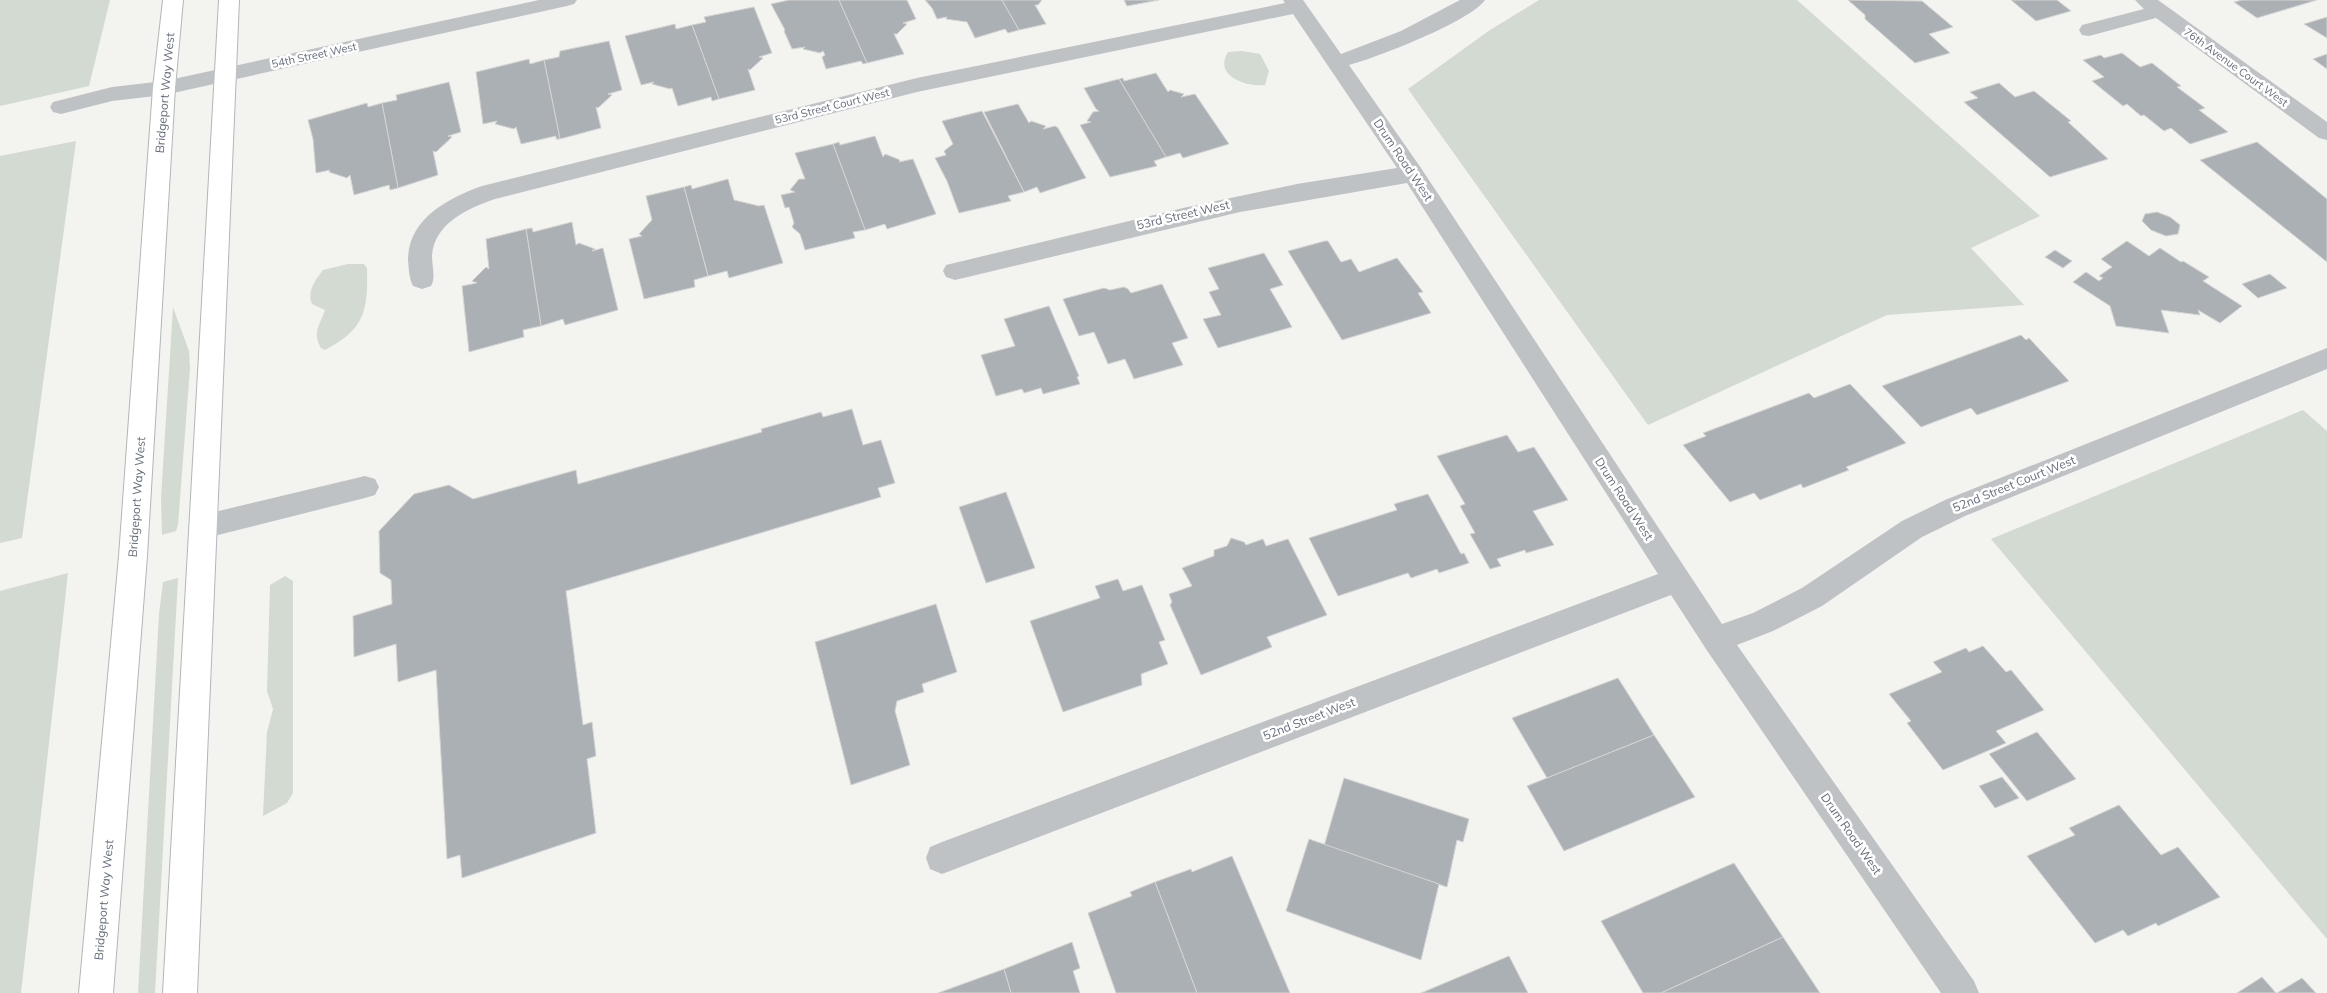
<svg xmlns="http://www.w3.org/2000/svg" width="2327" height="993" font-family="Mulish,sans-serif">
<style>
.green{fill:#d3dad1}
.building{fill:#abb0b5;stroke:#d4d5d3}
.lines{fill:none;stroke-linecap:round;stroke-linejoin:round}
.major-casing{stroke:#b3b5b9;stroke-width:2}
.minor{fill:#bfc2c5;fill-rule:evenodd}
.major{fill:#fff;fill-rule:evenodd}
.labels{text-anchor:middle;stroke-width:5;stroke-linejoin:round;paint-order:stroke}
.far-street-label{font-size:11px;fill:#656e7e;stroke:#fff}
.street-label{font-size:12px;fill:#656e7e;stroke:#fff}
</style>
<rect width="100%" height="100%" fill="#f3f3f0"/>
<g class="green">
<path d="M0 0H110L89 86 0 106Z"/>
<path d="M1539 0H1797L2040 216 1971 248 2024 305 1887 315 1648 425 1408 89 1490 30Z"/>
<path d="M1242 51 1260 54 1269 71 1265 85C1246 87 1213 76 1228 52Z"/>
<path d="M76 141 22 538 0 543V156Z"/>
<path d="M348 264H364L367 268C368 311 365 329 325 350L321 348C312 332 320 325 325 310L312 304C307 290 315 281 323 270Z"/>
<path d="M173 307 189 351 190 368 178 525 176 531 162 535 161 498Z"/>
<path d="M2303 410 2327 431V939L1991 539Z"/>
<path d="M68 573 21 993H0V591Z"/>
<path d="M285 576 293 581V793L287 803 263 816 267 732 273 709 267 691 270 585Z"/>
<path d="M178 578 155 993H138L159 614 163 582Z"/>
</g>
<g class="building">
<path d="M789 0H839L867 63 863 64 861 61 826 69 822 57 825 55 823 51 820 53 803 49 805 47 792 49 784 31 785 30 771 4Z"/>
<path d="M839 0H907L916 19 903 23 907 24 897 34H894L904 54 867 63Z"/>
<path d="M925 0H1002L1019 30 1008 33 1005 29 975 38 967 22 946 19 947 17 937 19 932 8Z"/>
<path d="M1002 0H1042L1038 5H1035L1046 24 1019 30Z"/>
<path d="M1124 0H1159L1127 6Z"/>
<path d="M1848 0 1922 1 1953 27 1929 34 1950 53 1915 63 1865 19V15Z"/>
<path d="M2011 0H2057L2071 11 2036 21Z"/>
<path d="M2242 0H2317L2257 18 2234 2Z"/>
<path d="M754 7 772 53 759 57 763 58 750 70 748 69 755 90 719 99 692 25 706 22 704 17Z"/>
<path d="M2327 17V38L2304 24Z"/>
<path d="M675 24 676 29 692 25 719 99 712 101 711 97 678 106 672 88 670 89 652 84 654 82 641 85 625 36Z"/>
<path d="M609 41 622 90 608 94 612 95 598 108 596 107 601 128 560 139 544 60 559 57 560 51Z"/>
<path d="M2122 53 2140 67 2152 63 2181 86 2177 87 2205 108 2199 110 2228 132 2190 144 2171 128 2164 131 2144 115 2141 116 2127 104 2123 106 2092 81 2104 77 2083 60 2101 55 2104 58Z"/>
<path d="M2327 54V69L2313 59Z"/>
<path d="M529 59 530 64 544 60 560 139H556V136L521 144 516 127 514 129 495 124 497 121 483 124 476 72Z"/>
<path d="M1156 73 1168 92 1170 90 1184 94 1181 97 1195 94 1229 144 1183 158 1180 153 1166 157 1119 79 1123 78 1124 81Z"/>
<path d="M1119 79 1166 157 1154 161 1157 166 1110 177 1080 125 1091 122 1087 121 1093 112 1099 111 1096 109 1084 88Z"/>
<path d="M449 82 461 132 448 136 452 137 436 152 433 151 438 175 398 188 382 103 397 100 396 95Z"/>
<path d="M1999 83 2015 97 2034 91 2071 121 2068 122 2108 159 2050 177 1964 102 1978 98 1970 92Z"/>
<path d="M367 103 368 107 382 103 398 188 390 190 389 185 354 195 350 175 347 178 329 172 330 170 316 173 313 139 308 120Z"/>
<path d="M1018 104 1029 123 1031 121 1046 126 1043 129 1055 126 1058 128 1086 178 1040 193 1037 187 1024 192 984 112Z"/>
<path d="M982 111 1024 192 1008 196 1011 201 959 213 947 181 935 158 946 155 944 151 953 144 942 121Z"/>
<path d="M875 136 883 157 885 154 900 160 899 162 913 159 936 214 887 229 885 224 865 230 833 144 839 142 840 145Z"/>
<path d="M2257 142 2327 199V262L2200 160Z"/>
<path d="M833 144 865 230 853 232 855 238 805 250 800 234 792 227 794 223 789 207 785 208 781 195 795 192 790 190 799 179H805L795 153Z"/>
<path d="M728 179 734 200 759 206 764 205 783 263 729 278 727 271 708 276 684 187 691 185 692 189Z"/>
<path d="M684 187 708 276 694 280 695 287 644 299 629 239 642 236 639 234 652 220 646 196Z"/>
<path d="M2157 212 2170 217 2180 225 2178 234 2166 236 2151 230 2142 221 2145 214Z"/>
<path d="M572 222 576 245 579 243 595 249 592 251 603 248 618 310 565 325 563 319 541 326 526 229 532 228 533 232Z"/>
<path d="M526 229 541 326 523 330 524 337 469 352 462 286 477 283 472 281 486 267 489 269 486 239Z"/>
<path d="M1325 241H1328L1341 262 1351 259 1359 272 1397 258 1423 292 1418 293 1431 313 1342 340 1288 251Z"/>
<path d="M2127 241 2149 256 2160 248 2181 262 2183 261 2209 277 2203 281 2242 306 2220 323 2198 310 2200 315 2161 310 2169 333 2116 326 2110 306 2073 282 2086 272 2099 281 2103 278 2099 276 2112 267 2101 259Z"/>
<path d="M2055 250 2072 261 2063 268 2045 257Z"/>
<path d="M1264 253 1283 285 1270 289 1292 327 1218 348 1203 319 1221 315 1209 292 1219 289 1208 268Z"/>
<path d="M2270 274 2287 288 2258 298 2242 284Z"/>
<path d="M1162 284 1188 338 1172 343 1183 365 1134 379 1125 359 1108 364 1094 332 1079 336 1063 299 1104 288 1110 290 1124 287 1128 289 1131 293Z"/>
<path d="M1049 306 1079 376 1077 377 1080 384 1043 394 1041 388 1024 393 1022 389 996 396 981 355 1015 346 1004 319Z"/>
<path d="M2021 335 2026 340 2029 338 2069 381 1977 415 1971 408 1921 427 1882 386Z"/>
<path d="M1850 384 1906 443 1846 467 1849 470 1803 488 1801 484 1760 500 1754 493 1730 502 1683 445 1706 436 1703 433 1809 393 1814 398Z"/>
<path d="M852 409 863 445 881 440 895 483 878 488 881 497 566 591 583 725 592 722 596 756 587 759 596 833 462 878 460 855 447 859 436 670 398 682 396 644 354 657 353 616 392 604 391 580 380 573 379 531 414 494 449 485 473 499 576 470 578 484 762 432 761 429 821 412 823 417Z"/>
<path d="M1507 435 1518 452 1534 447 1568 500 1533 511 1554 545 1526 553 1525 550 1497 559 1501 566 1490 569 1470 534 1475 533 1460 506 1465 504 1437 456Z"/>
<path d="M1006 492 1035 568 986 583 959 507Z"/>
<path d="M1428 494 1461 554 1464 553 1469 563 1439 573 1437 569 1411 578 1408 573 1338 596 1309 538 1397 510 1394 504Z"/>
<path d="M1231 538 1244 542 1246 545 1263 539 1266 546 1288 539 1327 615 1267 637 1272 647 1201 675 1170 605 1172 602 1169 594 1192 586 1182 568 1214 556V550L1227 546Z"/>
<path d="M1118 579 1123 591 1142 585 1165 640 1159 642 1168 664 1141 674 1142 685 1063 712 1030 621 1100 598 1095 586Z"/>
<path d="M936 604 957 672 922 684 924 692 897 701 895 711 910 765 851 785 815 642Z"/>
<path d="M1983 646 2006 672 2011 670 2044 710 1996 731 2006 743 1943 770 1907 723 1911 721 1889 694 1942 672 1933 662 1966 648 1969 652Z"/>
<path d="M1618 678 1654 735 1547 778 1512 718Z"/>
<path d="M2037 732 2076 779 2027 801 1989 754Z"/>
<path d="M1654 735 1695 797 1564 851 1527 786Z"/>
<path d="M2002 777 2019 798 1995 808 1979 786Z"/>
<path d="M1344 778 1469 819 1463 842 1457 840 1447 887 1324 846Z"/>
<path d="M2119 805 2161 855 2178 847 2220 897 2158 926 2156 923 2128 936 2123 930 2095 943 2027 856 2075 835 2069 828Z"/>
<path d="M1309 839 1439 884 1421 960 1286 911Z"/>
<path d="M1232 856 1290 993H1197L1155 882 1191 869 1192 872Z"/>
<path d="M1734 863 1783 937 1661 993H1643L1601 921Z"/>
<path d="M1155 882 1197 993H1116L1088 913 1132 896 1130 892Z"/>
<path d="M1783 937 1820 993H1661Z"/>
<path d="M1072 942 1080 968 1073 971 1080 993H1011L1004 969Z"/>
<path d="M1509 956 1528 993H1421Z"/>
<path d="M1004 969 1011 993H938Z"/>
<path d="M2262 977 2276 993H2237Z"/>
<path d="M2302 978 2316 993H2277Z"/>
</g>
<g class="lines">
<defs>
<g id="major">
<path d="M163 0H183L175 88 147 556 113 993H79L119 556 153 88Z"/>
<path d="M219 0H239L197 993H163Z"/>
</g>
</defs>
<use href="#major" class="major-casing"/>
<g class="minor">
<path d="M539 0H577L574 4 567 6 164 95 112 101 61 114 53 112 50 107 53 102 112 87 164 81Z"/>
<path d="M1283 0H1303L1341 54 1401 31 1460 0H1485C1471 21 1376 58 1349 65L1421 168 1722 624 1753 613 1802 588 1902 521 1945 500 2327 348V369L1965 516 1922 537 1822 606 1773 631 1737 645 1974 981 1979 993H1941L1706 649 1671 595 942 874 930 869 926 858 930 847 942 842 1658 574 1407 183 1240 212 955 280 946 277 943 271 946 265 1183 208 1297 184 1397 168 1293 14 917 92 495 199C469 208 434 223 432 256 432 267 436 277 431 286L422 289 413 286C409 278 409 270 408 260 408 219 448 198 482 186L917 78 1285 3Z"/>
<path d="M2135 0H2158L2327 122V140L2319 138 2156 18 2089 36 2082 35 2079 30 2082 25 2144 9Z"/>
<path d="M365 476 375 479 379 487 375 495 365 498 202 539 192 535 188 527 192 519 202 515Z"/>
</g>
<use href="#major" class="major"/>
</g>
<g class="labels">
<g class="far-street-label">
<text transform="translate(314 55) rotate(-12)" y="4">54th Street West</text>
<text transform="translate(2236 67) rotate(36)" y="4">76th Avenue Court West</text>
<text transform="translate(832 106) rotate(-14)" y="4">53rd Street Court West</text>
</g>
<g class="street-label">
<text transform="translate(165 93) rotate(-85)" y="4">Bridgeport Way West</text>
<text transform="translate(1403 160) rotate(56)" y="4">Drum Road West</text>
<text transform="translate(1183 215) rotate(-13)" y="4">53rd Street West</text>
<text transform="translate(2014 484) rotate(-22)" y="4">52nd Street Court West</text>
<text transform="translate(137 497) rotate(-86)" y="4">Bridgeport Way West</text>
<text transform="translate(1624 499) rotate(57)" y="4">Drum Road West</text>
<text transform="translate(1309 719) rotate(-21)" y="4">52nd Street West</text>
<text transform="translate(1851 834) rotate(55)" y="4">Drum Road West</text>
<text transform="translate(104 900) rotate(-85)" y="4">Bridgeport Way West</text>
</g>
</g>
</svg>
